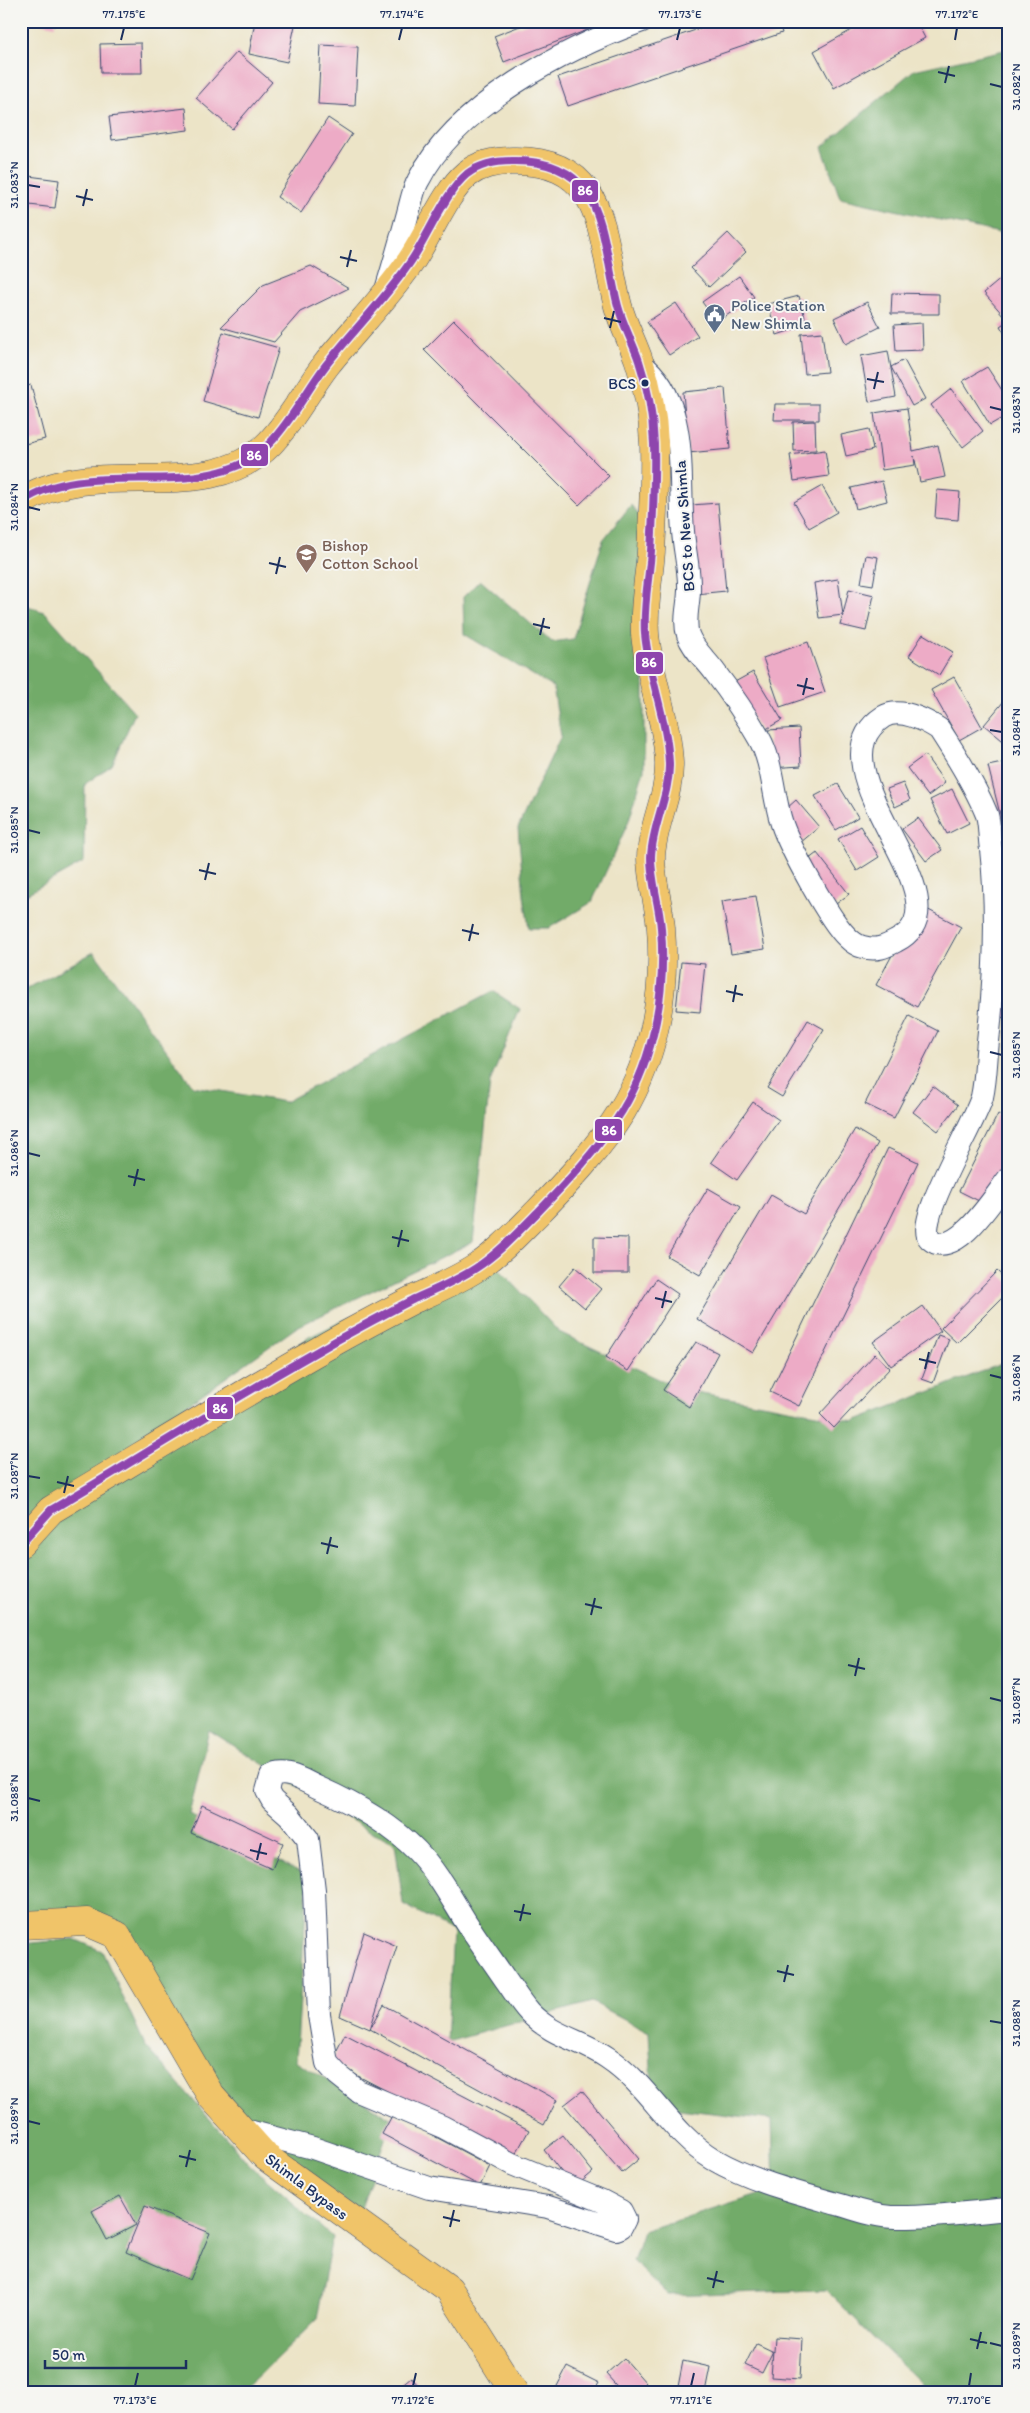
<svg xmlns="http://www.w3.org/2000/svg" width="1030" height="2413" font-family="Itim,sans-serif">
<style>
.forest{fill:#72ab69;stroke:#466d64}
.building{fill:#edabc6}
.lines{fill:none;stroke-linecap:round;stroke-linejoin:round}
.minor-casing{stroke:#3a4a6e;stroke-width:24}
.highway-casing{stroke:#3a4a6e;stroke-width:29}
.minor{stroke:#fff;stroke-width:22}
.highway{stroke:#f0c469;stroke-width:28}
.bus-1-casing{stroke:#f6f6f2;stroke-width:11}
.bus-1{stroke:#8e44ad;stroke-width:8}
.ticks{fill:none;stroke:#1b2f5e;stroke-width:2}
.bus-dot{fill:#1b2f5e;stroke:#f6f6f2;stroke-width:2}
.labels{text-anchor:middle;stroke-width:4;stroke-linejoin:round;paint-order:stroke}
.bus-label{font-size:15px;fill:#1b2f5e;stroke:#f6f6f2;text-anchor:end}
.service-label{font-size:16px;fill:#4e5e75;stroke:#f6f6f2;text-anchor:start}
.street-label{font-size:16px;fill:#1b2f5e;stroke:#f6f6f2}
.education-label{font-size:16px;fill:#785e54;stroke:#f6f6f2;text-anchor:start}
.line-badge{stroke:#f6f6f2;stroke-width:2}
.badge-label{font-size:14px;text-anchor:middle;font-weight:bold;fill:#fff}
.neatline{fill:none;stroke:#1b2f5e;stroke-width:2}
.ticks-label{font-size:12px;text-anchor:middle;fill:#1b2f5e}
</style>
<rect width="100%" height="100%" fill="#f6f6f2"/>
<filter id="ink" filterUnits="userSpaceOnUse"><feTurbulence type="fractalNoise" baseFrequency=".02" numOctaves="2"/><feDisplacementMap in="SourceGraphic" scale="10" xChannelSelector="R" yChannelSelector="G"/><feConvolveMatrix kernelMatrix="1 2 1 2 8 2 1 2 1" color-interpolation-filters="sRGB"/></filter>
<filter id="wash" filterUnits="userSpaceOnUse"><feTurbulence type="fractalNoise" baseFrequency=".0096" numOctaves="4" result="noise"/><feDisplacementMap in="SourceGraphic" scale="20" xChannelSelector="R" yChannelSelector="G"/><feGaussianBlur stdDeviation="1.12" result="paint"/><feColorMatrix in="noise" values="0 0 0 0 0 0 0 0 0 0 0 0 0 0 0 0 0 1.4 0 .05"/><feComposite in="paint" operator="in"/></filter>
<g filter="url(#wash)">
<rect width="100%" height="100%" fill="#ece4c7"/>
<g class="forest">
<path d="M1009 49V235L840 198 822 147 914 70Z"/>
<path d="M631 505 650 530 644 679V770L628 823 592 902 549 928H529L524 896 518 828 561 736 553 687 464 634 463 597 480 580 552 642 573 639 603 540Z"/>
<path d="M21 603 46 613 135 713 112 765 85 784 84 862 21 897Z"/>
<path d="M94 952 193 1086 285 1102 493 991 520 1009 490 1082 473 1242 297 1327 46 1505 21 1533V992Z"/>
<path d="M484 1253 559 1332 680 1389 854 1421 1009 1361V2392H929L826 2290 668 2295 633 2261 643 2231 774 2189 772 2120 653 2106 649 2032 592 2002 447 2042 453 1931 403 1904 395 1843 364 1828 209 1730 189 1815 308 1876 296 2061 392 2119 360 2211 268 2153 214 2092 120 1931 21 1920V1550L55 1514 309 1337Z"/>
<path d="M74 1939 102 1951 145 2045 251 2166 332 2237 317 2319 242 2392H21V1944Z"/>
</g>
<g id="blocks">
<g class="building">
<path d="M29 21H55V26Z"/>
<path d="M255 21H296L287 62 249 54Z"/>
<path d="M533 21H611L504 62 494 36Z"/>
<path d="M722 21H778L782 33 568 106 558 77Z"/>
<path d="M868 21H916L925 38 834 88 814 51Z"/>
<path d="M141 43 142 73H101L100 44Z"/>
<path d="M321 45 358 47 355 106 318 104Z"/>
<path d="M237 52 272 82 232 129 196 98Z"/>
<path d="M186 108 188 130 112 140 109 117Z"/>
<path d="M328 118 352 134 301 213 277 197Z"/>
<path d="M21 175 59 180 55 208 21 204Z"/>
<path d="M728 233 746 252 709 287 691 268Z"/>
<path d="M311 266 349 288 300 312 274 342 221 327 263 285Z"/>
<path d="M1009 272V312L1004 316 984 293Z"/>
<path d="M739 276 754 297 717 322 702 302Z"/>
<path d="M892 293 939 294V314H891Z"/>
<path d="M799 296 807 325 777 335 768 304Z"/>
<path d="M867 302 880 327 846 344 834 318Z"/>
<path d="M676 303 698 336 669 355 647 322Z"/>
<path d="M454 320 609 476 579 505 424 350Z"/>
<path d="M1009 320V340L1000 326Z"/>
<path d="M922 323 923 350 896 351 894 325Z"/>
<path d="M223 332 279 348 258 417 203 401Z"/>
<path d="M822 332 827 372 805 374 801 334Z"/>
<path d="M888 351 896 397 869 402 861 356Z"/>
<path d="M904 360 925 399 912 406 891 367Z"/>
<path d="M987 367 1009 401V414L990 425 963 381Z"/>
<path d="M31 385 45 439 21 445V388Z"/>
<path d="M725 388 730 449 688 453 683 392Z"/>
<path d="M951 389 983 431 963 447 931 405Z"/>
<path d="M775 404H819V420H774Z"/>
<path d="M907 408 913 451 938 445 945 477 920 482 914 456 915 465 882 470 874 413Z"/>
<path d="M815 421 816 450 794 451 793 422Z"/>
<path d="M869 429 873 450 846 456 841 435Z"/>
<path d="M825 450 829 476 794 481 790 455Z"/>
<path d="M882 481 887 501 856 509 851 488Z"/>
<path d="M822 486 837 512 809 528 794 502Z"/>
<path d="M937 490 960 492 958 520 935 518Z"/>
<path d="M718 503 726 591 686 595 678 506Z"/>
<path d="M866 555 878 557 873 585 861 583Z"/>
<path d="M838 579 843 615 849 589 874 595 866 631 840 625 843 615 819 618 814 583Z"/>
<path d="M923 634 953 652 939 675 909 656Z"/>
<path d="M808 642 825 692 780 707 763 658Z"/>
<path d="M753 672 782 720 761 732 733 683Z"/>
<path d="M954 677 982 727 959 740 931 690Z"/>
<path d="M1004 701 1009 705 1008 745 984 725Z"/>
<path d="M799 728 801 766 770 768 768 730Z"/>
<path d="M925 755 945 783 928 796 907 768Z"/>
<path d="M1007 762 1009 816 1001 818 988 766Z"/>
<path d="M903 783 910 800 895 807 887 789Z"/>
<path d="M838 784 858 817 836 830 815 796Z"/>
<path d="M952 789 969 823 947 834 930 800Z"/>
<path d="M796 800 819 827 800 843 777 817Z"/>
<path d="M918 818 942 850 926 861 902 829Z"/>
<path d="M860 826 879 857 857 871 838 839Z"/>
<path d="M817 853 849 894 827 911 796 869Z"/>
<path d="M1008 859H1009V899L1000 897Z"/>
<path d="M756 896 765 949 731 954 722 901Z"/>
<path d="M919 905 961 927 917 1007 876 985Z"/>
<path d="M1009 917V1017L997 1018 992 918Z"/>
<path d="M681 962 705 964 700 1012 676 1010Z"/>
<path d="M909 1016 938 1031 894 1118 865 1104Z"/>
<path d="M808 1020 824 1029 782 1097 767 1088Z"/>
<path d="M933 1086 958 1105 938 1131 913 1112Z"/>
<path d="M753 1102 779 1120 737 1180 711 1162Z"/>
<path d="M998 1114 1009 1119V1158L985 1204 959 1191Z"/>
<path d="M855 1129 878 1143 753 1353 697 1319 771 1195 804 1214Z"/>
<path d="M888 1148 918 1162 799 1406 770 1392Z"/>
<path d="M708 1188 741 1207 700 1275 667 1256Z"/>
<path d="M594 1237 628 1238V1273H594Z"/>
<path d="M575 1267 601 1289 585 1308 559 1286Z"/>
<path d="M997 1271 1009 1282V1291L957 1343 941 1328Z"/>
<path d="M656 1279 678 1294 628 1371 606 1357Z"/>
<path d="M923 1306 941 1331 891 1366 873 1342Z"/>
<path d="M938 1335 949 1339 933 1383 922 1379Z"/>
<path d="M696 1342 718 1353 689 1407 663 1390Z"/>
<path d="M875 1354 890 1368 834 1428 820 1414Z"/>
<path d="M202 1805 283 1843 272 1869 191 1833Z"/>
<path d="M364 1932 397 1946 370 2029 384 2005 557 2100 544 2125 370 2029 340 2016Z"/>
<path d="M345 2034 529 2130 514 2157 331 2062Z"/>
<path d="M582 2091 639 2159 622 2173 564 2105Z"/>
<path d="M393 2114 490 2166 480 2186 382 2134Z"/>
<path d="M563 2135 593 2172 574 2188 544 2150Z"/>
<path d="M120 2196 136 2225 107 2240 92 2211Z"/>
<path d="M145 2206 210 2233 190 2280 126 2252Z"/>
<path d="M774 2337 802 2339 800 2379 771 2377Z"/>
<path d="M756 2343 773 2351 762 2373 745 2365Z"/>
<path d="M624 2358 646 2383 636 2392H622L606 2374Z"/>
<path d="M683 2361 710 2367 705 2392H677Z"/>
<path d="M567 2367 599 2383 596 2388 598 2392H595L596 2388 594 2392H554Z"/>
<path d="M411 2377 424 2392H393Z"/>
</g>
</g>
</g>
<g filter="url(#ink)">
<use href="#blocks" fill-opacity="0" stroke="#3a4a6e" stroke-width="1"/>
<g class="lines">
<defs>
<g id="minor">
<path d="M386 290C394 264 401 239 408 213 411 203 413 190 418 181 457 104 564 49 642 21"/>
<path d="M640 363C690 400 678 475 683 531 684 549 689 567 689 585 690 602 683 619 688 635 693 649 706 660 714 671 730 692 746 715 759 738 773 762 773 798 782 824 790 848 830 921 847 937 851 941 858 946 863 947 876 951 885 947 896 941 975 901 805 768 883 717 900 707 925 720 939 729 954 752 977 790 987 815 990 825 989 838 991 849 998 912 995 978 988 1041 986 1059 986 1079 982 1097 976 1121 913 1223 930 1239 955 1262 996 1194 1009 1178"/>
<path d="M241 2129 313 2148 429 2188 548 2207 616 2229 621 2227 625 2219 621 2211 602 2201 512 2164 443 2127 358 2091 338 2075 327 2063 319 2015 314 1890 308 1839 289 1815 272 1800 267 1791 271 1777C287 1769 302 1780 317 1787 351 1802 391 1824 417 1851 437 1872 451 1898 466 1922 479 1942 492 1960 505 1979 513 1990 520 2002 529 2012 554 2038 581 2039 608 2058 649 2085 670 2133 713 2159 751 2181 795 2192 837 2204 856 2209 875 2217 895 2217 933 2218 971 2212 1009 2209"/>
</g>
<g id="highway">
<path d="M21 502C94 452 207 509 270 443 292 420 307 390 326 365 353 331 384 300 409 264 427 239 445 192 467 174 480 164 496 161 512 161 609 159 600 238 618 306 623 325 633 343 639 361 648 388 653 416 654 444 655 479 653 516 651 551 649 579 643 606 645 634 649 678 667 719 669 763 670 795 652 825 651 857 651 880 659 904 661 928 666 991 655 1056 622 1111 599 1148 568 1181 538 1212 518 1232 500 1252 476 1268 456 1281 434 1290 412 1300 381 1316 349 1333 318 1351 228 1402 140 1457 51 1510L21 1543"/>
<path d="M21 1925 87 1922 117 1935 211 2096 266 2157 449 2289 514 2392"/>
</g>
</defs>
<use href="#minor" class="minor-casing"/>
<use href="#highway" class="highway-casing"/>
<use href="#minor" class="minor"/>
<use href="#highway" class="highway"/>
<defs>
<path id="bus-1" d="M21 502C94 452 207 509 270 443 292 420 307 390 326 365 353 331 384 300 409 264 427 239 445 192 467 174 480 164 496 161 512 161 609 159 600 238 618 306 623 325 633 343 639 361 648 388 653 416 654 444 655 479 653 516 651 551 649 579 643 606 645 634 649 678 667 719 669 763 670 795 652 825 651 857 651 880 659 904 661 928 666 991 655 1056 622 1111 599 1148 568 1181 538 1212 518 1232 500 1252 476 1268 456 1281 434 1290 412 1300 381 1316 349 1333 318 1351 228 1402 140 1457 51 1510L21 1543"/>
</defs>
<use href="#bus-1" class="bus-1-casing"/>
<use href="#bus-1" class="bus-1"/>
</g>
</g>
<path class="ticks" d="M121 40 124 28M399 40 402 28M677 40 680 28M955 40 957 28M938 72 955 76M945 83 949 66M990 84 1002 87M28 185 40 187M76 196 93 200M83 206 87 189M340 257 357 261M347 267 351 250M604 318 621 322M610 328 614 311M867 379 884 382M874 389 878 372M990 407 1002 410M28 507 40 510M269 563 286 567M276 574 280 557M533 624 550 628M540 635 544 618M797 685 814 689M803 695 807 678M990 730 1002 732M28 830 40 833M199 870 216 874M205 880 209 863M462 930 479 934M469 941 473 924M726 991 743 995M733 1002 736 985M990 1052 1002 1055M28 1153 40 1156M128 1176 145 1180M134 1186 138 1169M392 1237 409 1241M398 1247 402 1230M655 1298 672 1302M662 1308 666 1291M919 1359 936 1363M925 1369 929 1352M990 1375 1002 1378M28 1476 40 1478M57 1482 74 1486M64 1493 68 1476M321 1543 338 1547M327 1554 331 1537M585 1604 602 1608M591 1615 595 1598M848 1665 865 1669M855 1676 859 1658M990 1698 1002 1701M28 1798 40 1801M250 1850 267 1854M257 1860 261 1843M514 1911 531 1914M520 1921 524 1904M777 1971 794 1975M784 1982 788 1965M990 2021 1002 2023M28 2121 40 2124M179 2156 196 2160M186 2167 190 2150M443 2217 460 2221M450 2227 454 2210M707 2278 724 2282M713 2288 717 2271M970 2339 987 2343M990 2343 1002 2346M977 2349 981 2332M135 2386 138 2373M413 2386 416 2373M691 2386 694 2373M969 2386 971 2373"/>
<defs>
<symbol id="civic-pin" viewBox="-11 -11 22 30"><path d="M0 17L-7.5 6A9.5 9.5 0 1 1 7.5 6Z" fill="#5c6f8a" stroke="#f6f6f2"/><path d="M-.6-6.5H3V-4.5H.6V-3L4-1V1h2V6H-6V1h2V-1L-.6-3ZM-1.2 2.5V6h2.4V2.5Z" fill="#fff"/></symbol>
<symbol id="school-pin" viewBox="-11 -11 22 30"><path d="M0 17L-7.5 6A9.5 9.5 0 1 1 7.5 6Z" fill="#8d6e63" stroke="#f6f6f2"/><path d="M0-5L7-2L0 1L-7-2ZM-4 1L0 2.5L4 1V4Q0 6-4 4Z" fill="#fff"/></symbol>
</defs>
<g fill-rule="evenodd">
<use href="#civic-pin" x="702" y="302" width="25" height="34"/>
<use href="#school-pin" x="294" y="542" width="25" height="34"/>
</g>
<circle class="bus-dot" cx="645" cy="383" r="4.5"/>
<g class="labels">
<g class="bus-label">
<text x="636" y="389">BCS</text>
</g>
<g class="service-label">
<text x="731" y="311">Police Station<tspan x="731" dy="18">New Shimla</tspan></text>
</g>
<g class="street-label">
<text transform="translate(684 526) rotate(-94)" y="6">BCS to New Shimla</text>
<text transform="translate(307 2186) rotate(37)" y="6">Shimla Bypass</text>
</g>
<g class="education-label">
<text x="322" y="551">Bishop<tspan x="322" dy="18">Cotton School</tspan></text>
</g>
</g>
<g class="line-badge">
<rect x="571" y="179" width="28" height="24" rx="5" fill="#8e44ad"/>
<rect x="240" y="443" width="29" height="24" rx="5" fill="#8e44ad"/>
<rect x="635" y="651" width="29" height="24" rx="5" fill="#8e44ad"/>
<rect x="594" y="1118" width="29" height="24" rx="5" fill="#8e44ad"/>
<rect x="206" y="1396" width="28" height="24" rx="5" fill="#8e44ad"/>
</g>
<g class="badge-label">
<text x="585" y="195">86</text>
<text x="254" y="460">86</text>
<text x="649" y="667">86</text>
<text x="609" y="1135">86</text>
<text x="220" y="1413">86</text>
</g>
<rect width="1030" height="2413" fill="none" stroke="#f6f6f2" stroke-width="55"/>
<path d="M45 2360v8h141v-8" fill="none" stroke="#1b2f5e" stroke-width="2.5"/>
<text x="52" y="2360" font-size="15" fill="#1b2f5e" stroke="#f6f6f2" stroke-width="4" paint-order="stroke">50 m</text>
<rect x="28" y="28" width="974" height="2358" class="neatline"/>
<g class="ticks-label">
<text x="124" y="18">77.175°E</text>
<text x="402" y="18">77.174°E</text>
<text x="680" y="18">77.173°E</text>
<text x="957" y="18">77.172°E</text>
<text transform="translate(1016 87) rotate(-90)" y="4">31.082°N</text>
<text transform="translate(14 185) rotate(-90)" y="4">31.083°N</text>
<text transform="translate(1016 410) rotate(-90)" y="4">31.083°N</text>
<text transform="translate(14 507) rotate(-90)" y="4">31.084°N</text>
<text transform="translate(1016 732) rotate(-90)" y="4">31.084°N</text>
<text transform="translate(14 830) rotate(-90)" y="4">31.085°N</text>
<text transform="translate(1016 1055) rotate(-90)" y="4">31.085°N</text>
<text transform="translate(14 1153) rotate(-90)" y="4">31.086°N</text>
<text transform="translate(1016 1378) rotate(-90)" y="4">31.086°N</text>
<text transform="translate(14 1476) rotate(-90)" y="4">31.087°N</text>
<text transform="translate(1016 1701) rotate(-90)" y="4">31.087°N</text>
<text transform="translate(14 1798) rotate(-90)" y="4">31.088°N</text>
<text transform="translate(1016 2023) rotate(-90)" y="4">31.088°N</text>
<text transform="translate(14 2121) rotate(-90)" y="4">31.089°N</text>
<text transform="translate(1016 2346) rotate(-90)" y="4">31.089°N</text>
<text x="135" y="2404">77.173°E</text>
<text x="413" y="2404">77.172°E</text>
<text x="691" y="2404">77.171°E</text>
<text x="969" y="2404">77.170°E</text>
</g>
</svg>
